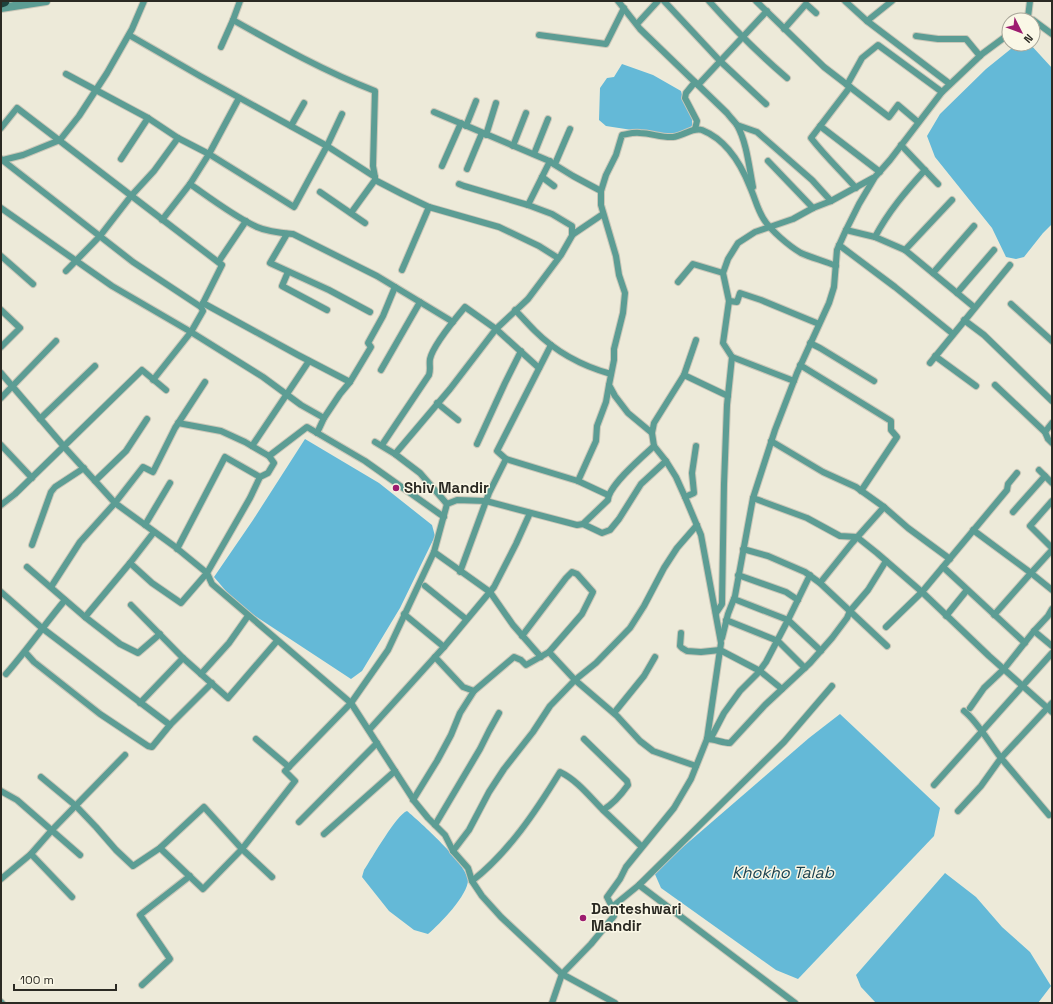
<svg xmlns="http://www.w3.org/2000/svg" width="1053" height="1004" font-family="'Space Grotesk',sans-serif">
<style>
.water{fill:#64b9d7}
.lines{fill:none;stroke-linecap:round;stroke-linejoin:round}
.minor-casing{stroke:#cac7b8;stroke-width:8}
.tertiary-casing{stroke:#cac7b8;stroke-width:10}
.trunk-casing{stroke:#cac7b8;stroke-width:12}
.minor{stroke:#5c9d94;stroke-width:6}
.tertiary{stroke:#5c9d94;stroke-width:8}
.trunk{stroke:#1e423d;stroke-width:11}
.poi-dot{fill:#9d1c6f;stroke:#faf7e6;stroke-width:1.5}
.labels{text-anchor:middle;stroke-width:3;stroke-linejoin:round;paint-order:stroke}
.poi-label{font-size:15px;font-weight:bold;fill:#2b2a23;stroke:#faf7e6;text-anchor:start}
.water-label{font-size:16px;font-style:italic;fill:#1a404d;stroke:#faf7e6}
</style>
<rect width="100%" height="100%" fill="#edead9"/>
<g class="water">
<path d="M1017 44H1030L1052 68V224L1043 233 1024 257 1016 259 1006 257 992 228 935 157 927 136 940 114 986 69Z"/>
<path d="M622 64 653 75 681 91 684 102 692 116V126L679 134H658L606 126 599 120 600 88 607 78 614 77Z"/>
<path d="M305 439 379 483 432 525 435 536 400 608 362 671 351 679 237 604 214 577 253 520Z"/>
<path d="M840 714 940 808 934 836 798 979 776 970 661 888 654 872 809 738Z"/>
<path d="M407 811C420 822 467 864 468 880 468 895 440 924 428 934L414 930 389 911 362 877 364 870C372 858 397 814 407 811Z"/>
<path d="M945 873 976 897 1002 927 1030 952 1051 986 1038 1003H876L861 987 856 975Z"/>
</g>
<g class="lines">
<defs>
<g id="minor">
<path d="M618 1 640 29 727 113C730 117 734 121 737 125 747 143 749 167 753 187"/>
<path d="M664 1 720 61 766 104"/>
<path d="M709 1C733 28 759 54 787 78"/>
<path d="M756 1 824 67 889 117 898 105 918 122"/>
<path d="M845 1 867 21 950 84"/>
<path d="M233 20C279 46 326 72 375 91L373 166 375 177"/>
<path d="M1025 20 1028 17 1030 1"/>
<path d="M1033 20 1052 34"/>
<path d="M867 21 892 1"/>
<path d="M637 24 658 1"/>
<path d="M784 29 806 4 816 13"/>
<path d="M129 35 200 76 327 146 375 177V180L402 194 429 207 499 227 539 246 558 258"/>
<path d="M539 35 606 44 624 8"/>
<path d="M916 36 938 39H966L980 56"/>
<path d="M221 47 233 20 240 1"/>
<path d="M66 74 148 118 178 138 209 154 294 207 327 146 342 114"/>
<path d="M695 82 686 93 685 98 697 121 695 129"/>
<path d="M698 85 767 11"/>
<path d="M847 85 862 58 878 45 942 92"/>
<path d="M850 87 811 138C825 156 841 171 856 188"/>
<path d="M434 112 547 160 573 176 601 191"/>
<path d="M737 125 757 132 812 180 831 201"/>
<path d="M291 126 304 103"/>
<path d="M466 126 476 101"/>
<path d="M820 126 880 172"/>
<path d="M1 128 17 108 146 207 222 265 201 307 203 311 191 332 153 380"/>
<path d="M486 135 496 103"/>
<path d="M901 145 938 184"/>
<path d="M513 146 526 113"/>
<path d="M534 154 548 119"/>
<path d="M1 159 133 262 201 307"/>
<path d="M121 159 148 118"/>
<path d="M3 160 23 155 60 140 79 116 107 73 132 29 144 1"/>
<path d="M768 161 813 208"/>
<path d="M555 164 570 129"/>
<path d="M442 166 461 123"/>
<path d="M467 169 482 133"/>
<path d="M542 177 554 186"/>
<path d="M190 184C210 198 235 217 257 227 268 232 281 233 293 234L377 276 453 322"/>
<path d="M459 184 464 186 528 205 552 214 572 226V235L603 214"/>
<path d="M320 192 365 223"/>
<path d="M528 205 550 161"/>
<path d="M1 208 112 286 191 332 263 377 301 405 324 418"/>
<path d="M351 213 375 180"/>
<path d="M162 220 190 184 209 154 239 98"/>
<path d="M846 230 875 237 905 250 974 307"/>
<path d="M287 234 270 263 329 290 370 312"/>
<path d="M875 237C888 212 906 191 925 170"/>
<path d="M839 245 895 287 953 334"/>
<path d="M905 250 952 200"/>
<path d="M1 256 33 284"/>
<path d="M219 261 246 221"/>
<path d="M402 270 429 207"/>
<path d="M66 271 100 236 131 196 154 171 178 138"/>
<path d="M288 272 282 286 327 310"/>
<path d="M933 273 974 226"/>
<path d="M678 282 693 264 723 273"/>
<path d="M957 293 994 250"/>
<path d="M729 301 737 302 740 293 761 300 819 324"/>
<path d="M203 303 298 355 350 382"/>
<path d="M1011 304 1052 341"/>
<path d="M1 310 20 328 1 347"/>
<path d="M515 310C522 317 528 324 535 331 556 352 582 366 611 374"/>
<path d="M964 320 984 335 1052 401"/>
<path d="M810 343 820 348 874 381"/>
<path d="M551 345 497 451 506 459 578 481 608 495"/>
<path d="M935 356 976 386"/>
<path d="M732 357 794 381"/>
<path d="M930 363 1010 265"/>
<path d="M800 365 891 421V430L897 437 861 491"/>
<path d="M381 370 420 302"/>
<path d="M1 373 67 450 115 503 174 546 207 573 181 603 152 583 130 563"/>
<path d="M684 375 728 396"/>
<path d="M995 385 1045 432 1048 439 1052 443"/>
<path d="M1 398 56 341"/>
<path d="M437 403 458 420"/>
<path d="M40 419 95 366"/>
<path d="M178 423 221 431 245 442 269 456"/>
<path d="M1045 432 1052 423"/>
<path d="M317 433 324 418 340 394 350 382 371 347 368 343 383 316 395 287"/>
<path d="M652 433 654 423 684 375 696 340"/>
<path d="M771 441 823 472 856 487 884 507 908 528 950 559"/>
<path d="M375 442 395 454 420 473 447 504"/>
<path d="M477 444 505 383 521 351"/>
<path d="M1 445 32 478"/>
<path d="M382 445 429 375C431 369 429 365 430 359 433 345 455 319 465 307L496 329 539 368"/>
<path d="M252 446 309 361"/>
<path d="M395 454 450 389 496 329 528 299 561 255 573 234"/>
<path d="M1039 470 1052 483"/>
<path d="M95 481 126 451 147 419"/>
<path d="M578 481 596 441 597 426 606 402 609 385"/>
<path d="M685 497 694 493 692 473 696 446"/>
<path d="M753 498 807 518 840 536 857 537 877 553 922 592 989 656 1052 712"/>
<path d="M1052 501 1030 526 1052 548"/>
<path d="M1 505 15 494 142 370 166 390"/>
<path d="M1013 512 1045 476"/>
<path d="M444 517 365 461 307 427 269 456 274 463 268 473 260 477 250 498 207 573 212 584 351 703 415 802 428 818 445 835 453 851 468 868 472 881 482 896 501 917 562 974 615 1003"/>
<path d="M583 524 602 533 610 530 619 519 641 484 666 461"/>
<path d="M145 525 170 483"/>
<path d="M973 530 1031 573 994 615"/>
<path d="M32 545 51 492 55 487 84 468"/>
<path d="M177 549 225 457 260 477"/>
<path d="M743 549 768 556 805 572 820 583 887 646"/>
<path d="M1052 550 1031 573 1052 590"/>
<path d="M434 552 490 592 513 625 541 657"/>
<path d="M27 567 85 617 120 644 138 653 160 634"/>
<path d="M943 567 1025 643"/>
<path d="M460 572 489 493 506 459"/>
<path d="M738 575 786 592 798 600"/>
<path d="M820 583 852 543 884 507"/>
<path d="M425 586 466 619"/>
<path d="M51 587 80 542 115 503 143 467 153 472 175 428 205 382"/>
<path d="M1 592 42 628 170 725"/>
<path d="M734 599 788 620 821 651"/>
<path d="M131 605 183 658 228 698 277 641"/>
<path d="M716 613 722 604 724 484 727 405 732 357 723 343 729 301 723 273 728 259 738 243 755 232 793 219 813 208 831 201 873 178"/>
<path d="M404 614 444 647"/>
<path d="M946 616 967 590"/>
<path d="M85 617 130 563 154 532"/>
<path d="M726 620 778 641 805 668"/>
<path d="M886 627 922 592 1007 490 1008 484 1017 473"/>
<path d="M1034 631 1052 646"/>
<path d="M681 633 680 646 682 648 687 651 701 652 720 650 760 671 782 689"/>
<path d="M522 636 566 578 572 572 577 574 593 592 582 614 549 652"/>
<path d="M722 638 728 614 735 596 753 498 775 430 797 373 829 303 834 287 837 250 846 230 859 204 875 177 890 160 942 92 982 54 1009 34"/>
<path d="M25 652 34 662 100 714 148 746 152 747 170 725 212 683"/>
<path d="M435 657 463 687 474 691"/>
<path d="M6 674C27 650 45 624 65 600"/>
<path d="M201 674 229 643 248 616"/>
<path d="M140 703 183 658"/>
<path d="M970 708 984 688 1004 669 1034 631 1048 616 1052 609"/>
<path d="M614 713 644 676 655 657"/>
<path d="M369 730 444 647 494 587 516 544 530 513"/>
<path d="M256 739 289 767"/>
<path d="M584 739 627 781 628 785C621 795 613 804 603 810L641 846"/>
<path d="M707 739C715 739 722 743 730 743L765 705 810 663 832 638 847 618 850 611 868 590 886 561"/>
<path d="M707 739 712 736 724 713 740 691 758 673 766 662 788 620 810 575"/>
<path d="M41 777 76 806 96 827 116 850 133 866 160 848 204 807 242 849 272 877"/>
<path d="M934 785 1052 653"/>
<path d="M1 791 17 800 80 855"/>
<path d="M413 800 437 761 451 735 460 713 474 691 514 657 521 660 526 665 549 652 575 680 596 663 630 628 644 606 664 568 677 548 697 525"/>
<path d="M958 811 981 786 1001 758C989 743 978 722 964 711"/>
<path d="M1049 815 1001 758 1052 703"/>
<path d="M299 822 377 743"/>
<path d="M435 825 480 749 489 731 499 713"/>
<path d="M324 834 395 771"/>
<path d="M160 848 203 889 242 849 295 781 285 771 351 703 388 650 434 552 447 504 457 500 486 501 577 525 583 524 608 500C608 486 643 456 654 446"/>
<path d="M453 851 469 830 489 792 504 769 533 732 550 706 575 680 617 716 640 741 653 751 696 766"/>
<path d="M31 854 52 830 125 755"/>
<path d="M1 879 31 854 72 897"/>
<path d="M472 881C509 852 536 811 560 772 577 780 590 797 603 810"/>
<path d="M639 885 795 1003"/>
<path d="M612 907 639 885 784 742 832 686"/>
<path d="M142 985 170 959 140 915 190 876"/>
<path d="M1 1002 2 1003"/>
<path d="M552 1003 562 974 591 944 614 916 612 907 607 897 620 879 626 867 674 808 691 779 707 739 721 643 701 535 685 497 676 477 666 461 654 446 652 433 628 413 615 396 609 385 614 360V349L623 313 625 293 619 275 616 256 601 205V191L606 175 616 155 622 135C628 134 634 132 640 133 651 133 662 138 673 137 683 136 693 127 702 130 727 140 741 164 750 187 755 198 757 208 763 218 770 230 789 246 801 253 812 258 825 261 836 266"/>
</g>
<path id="tertiary" d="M1 8 46 1"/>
<path id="trunk" d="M1 2 4 1"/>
</defs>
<use href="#minor" class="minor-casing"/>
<use href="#tertiary" class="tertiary-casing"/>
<use href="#trunk" class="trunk-casing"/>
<use href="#minor" class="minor"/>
<use href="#tertiary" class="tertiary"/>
<use href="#trunk" class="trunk"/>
</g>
<g class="poi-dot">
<circle cx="396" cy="488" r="4"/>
<circle cx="583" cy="918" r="4"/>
</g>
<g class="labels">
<g class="poi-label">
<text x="404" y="493">Shiv Mandir</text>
<text x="591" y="914">Danteshwari<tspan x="591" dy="17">Mandir</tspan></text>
</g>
<g class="water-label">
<text x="783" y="878">Khokho Talab</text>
</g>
</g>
<rect width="1053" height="1004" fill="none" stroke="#2b2a23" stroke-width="4"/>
<g transform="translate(1021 32) rotate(132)"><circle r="19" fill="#faf7e6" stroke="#a7a598"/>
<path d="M0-3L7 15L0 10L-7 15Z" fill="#9d1c6f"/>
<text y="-6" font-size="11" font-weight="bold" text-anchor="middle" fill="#2b2a23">N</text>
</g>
<path d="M14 984v6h102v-6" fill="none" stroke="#2b2a23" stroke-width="2"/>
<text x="20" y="984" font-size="12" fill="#2b2a23" stroke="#faf7e6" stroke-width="3" paint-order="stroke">100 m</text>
</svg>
